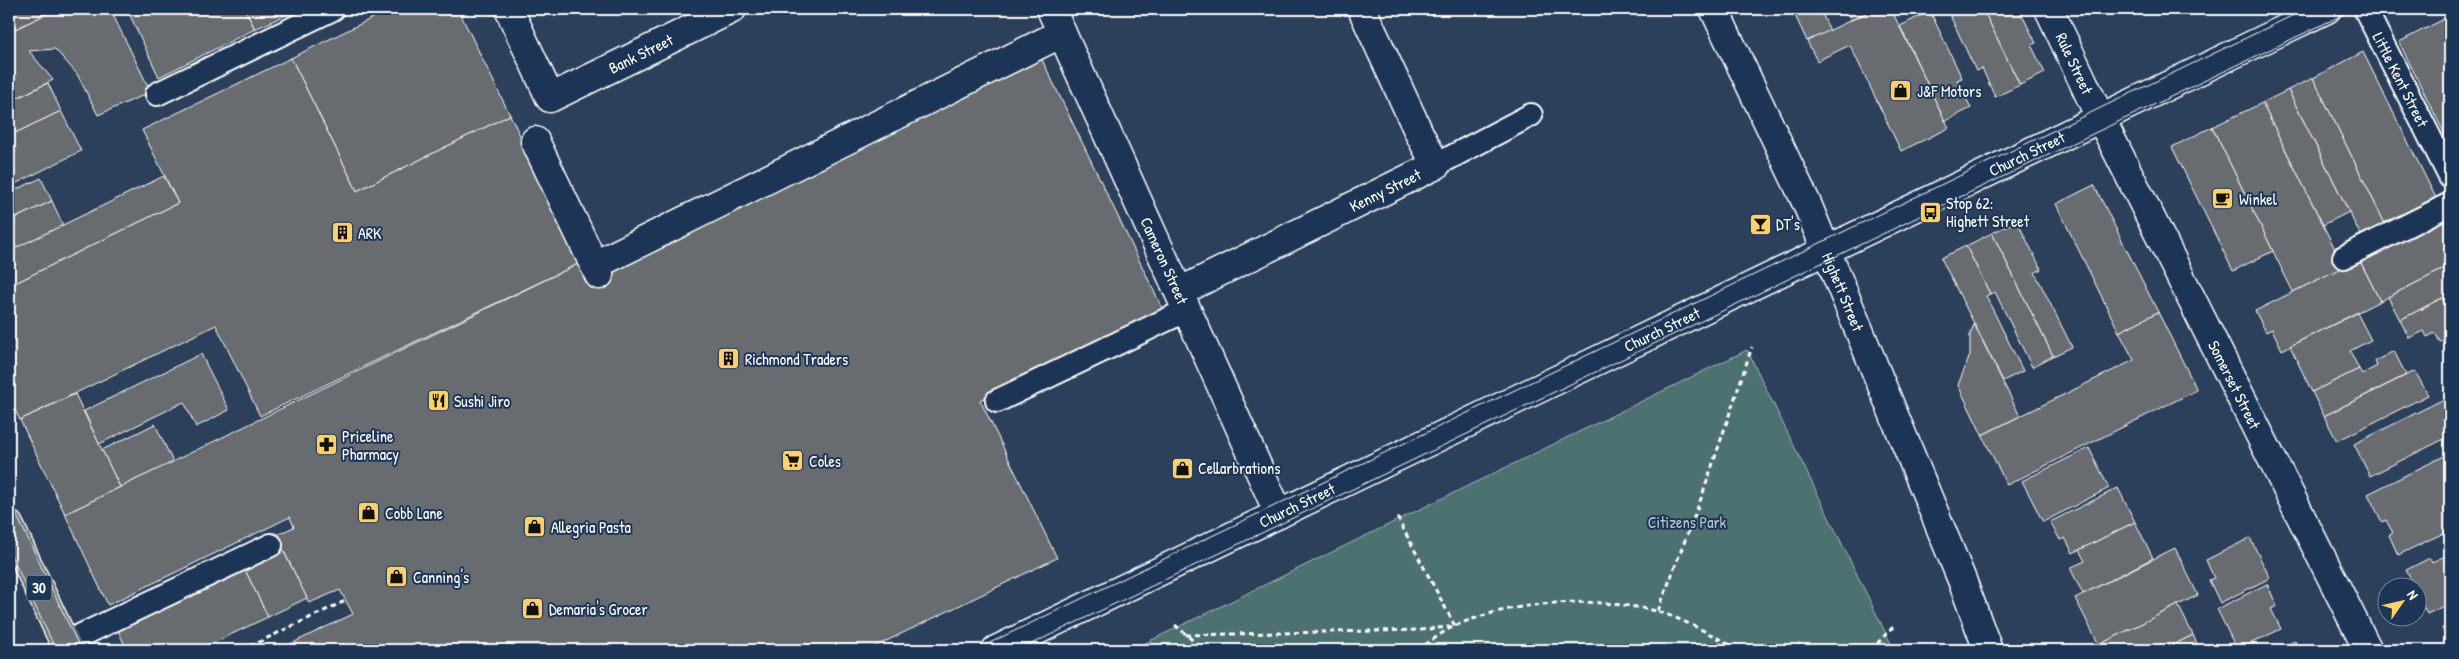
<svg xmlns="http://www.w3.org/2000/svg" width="2459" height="659" font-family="'Patrick Hand',sans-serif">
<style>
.green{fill:#4e7071;stroke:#a6b8b8}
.building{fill:#676c71;stroke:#fff}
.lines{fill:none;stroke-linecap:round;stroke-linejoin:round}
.lane-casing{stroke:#fff;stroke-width:26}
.street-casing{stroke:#fff;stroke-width:31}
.secondary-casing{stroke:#fff;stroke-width:31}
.primary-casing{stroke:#fff;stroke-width:31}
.path{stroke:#fff;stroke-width:3;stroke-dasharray:5 4;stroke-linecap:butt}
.lane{stroke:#1d3557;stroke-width:22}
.street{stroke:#1d3557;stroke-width:28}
.secondary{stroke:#1d3557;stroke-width:28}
.primary{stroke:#6a7074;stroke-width:28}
.tram{stroke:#fff;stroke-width:1}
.labels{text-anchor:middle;stroke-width:4;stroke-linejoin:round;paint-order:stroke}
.shield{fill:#1d3557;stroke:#bbc2cd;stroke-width:1}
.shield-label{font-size:15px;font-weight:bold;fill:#fff}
.street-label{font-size:16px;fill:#fff;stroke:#1d3557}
.poi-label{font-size:16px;fill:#fff;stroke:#1d3557;text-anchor:start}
.park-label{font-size:16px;fill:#b8c6c6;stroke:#1d3557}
</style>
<rect width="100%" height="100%" fill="#2c405c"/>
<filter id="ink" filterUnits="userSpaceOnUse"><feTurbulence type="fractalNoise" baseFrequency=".02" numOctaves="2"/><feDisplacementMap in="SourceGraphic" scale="10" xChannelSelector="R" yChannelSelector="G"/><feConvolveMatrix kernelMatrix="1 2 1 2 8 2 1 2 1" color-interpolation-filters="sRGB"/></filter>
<g filter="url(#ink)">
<path class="green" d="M1747 350 1894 650H1131Z"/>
<g class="building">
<path d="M9 9H57L9 32Z"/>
<path d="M57 9H110L151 92 98 115 77 74 55 49 29 51 53 80 9 102V32Z"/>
<path d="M127 9H245L255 29 159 77Z"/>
<path d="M245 9H299L255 29Z"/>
<path d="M391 9H458L510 115 357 191 291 58Z"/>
<path d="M1792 9H1820L1830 31 1807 41Z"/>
<path d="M1846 9H1871L1872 10 1851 20Z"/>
<path d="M1875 9H1891L1949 128 1901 151 1850 45 1817 61 1807 41Z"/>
<path d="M1947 9H1983L2020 85 1995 97 1982 68 1976 71Z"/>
<path d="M1983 9H2019L2036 43 2031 45 2045 73 2020 85Z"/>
<path d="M1930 11 1962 78 1957 80 1971 108 1945 121 1900 26Z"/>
<path d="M2450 16V145L2399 42Z"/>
<path d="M1036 47 1167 318 980 400 1057 558 868 650H278L353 614 340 590 309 603 276 535 294 527 290 517 108 605 65 514 582 262Z"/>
<path d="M2363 52 2438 202 2387 228 2313 78Z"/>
<path d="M291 58 357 191 510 115 582 262 260 416 216 325 20 420 9 398V286L178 203 142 130Z"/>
<path d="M2313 78 2387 228 2363 240 2288 90Z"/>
<path d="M48 83 61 111 9 136V102Z"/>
<path d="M2288 90 2349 212 2323 225 2262 103Z"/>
<path d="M2262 103 2344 267 2293 292 2212 127Z"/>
<path d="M61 111 81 151 9 187V136Z"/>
<path d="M2212 127 2273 251 2233 271 2172 147Z"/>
<path d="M164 176 178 203 9 286V251Z"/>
<path d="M41 178 52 201 9 221V193Z"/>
<path d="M2094 185 2158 312 2119 332 2056 204Z"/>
<path d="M52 201 63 225 9 251V221Z"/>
<path d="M2442 217 2450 233V266L2380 301 2359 259Z"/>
<path d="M2017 221 2041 269 2035 273 2072 347 2053 356 1992 233Z"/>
<path d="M1992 233 2053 356 2032 367 1995 292 1990 294 1966 246Z"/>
<path d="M1966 246 1990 294 1986 296 2023 371 2003 381 1941 258Z"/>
<path d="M2359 259 2380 301 2282 350 2272 329 2266 332 2255 311Z"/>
<path d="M2450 266V304L2446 306 2442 298 2400 320 2388 297Z"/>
<path d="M2442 298 2446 306 2450 304V337L2440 342 2435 333 2427 337 2424 331 2409 338 2400 320Z"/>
<path d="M2158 312 2197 390 2007 485 1982 435 2134 360 2119 332Z"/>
<path d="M2357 313 2371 340 2350 351 2359 369 2312 392 2290 346Z"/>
<path d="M1974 324 2020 416 1982 435 1958 385 1970 355V335Z"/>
<path d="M2394 351 2406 375 2324 416 2312 392 2359 369 2362 374 2377 366 2375 361Z"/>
<path d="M201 354 229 410 196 427 184 402 99 444 84 411Z"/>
<path d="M2415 371 2428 395 2337 441 2324 416Z"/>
<path d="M75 394 120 487 65 514 20 420Z"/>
<path d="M2450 396V436L2370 476 2354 444Z"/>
<path d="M155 424 173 462 120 487 102 450Z"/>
<path d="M2089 448 2109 488 2043 522 2022 481Z"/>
<path d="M2450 453V530L2398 555 2389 535 2393 533 2386 520 2382 522 2368 494Z"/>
<path d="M2118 488 2135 522 2073 553 2065 538 2060 540 2050 522Z"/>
<path d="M2135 522 2153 558 2083 594 2070 568 2085 561 2079 550Z"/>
<path d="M2250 538 2270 578 2220 603 2209 580 2214 578 2206 560Z"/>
<path d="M282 548 307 598 268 617 244 568Z"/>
<path d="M2175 548 2198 595 2099 645 2075 598Z"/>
<path d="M2450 554V607L2447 608 2446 605 2427 614 2416 592V586H2414L2406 570 2430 558 2432 562Z"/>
<path d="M244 568 268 617 198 650H127L116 626Z"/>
<path d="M2267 584 2277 606 2271 609 2281 629 2237 650 2217 609Z"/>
<path d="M2178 605 2193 635 2163 650H2101L2099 645Z"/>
<path d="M2450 624V645L2442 628Z"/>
<path d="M2193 635 2200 650H2163Z"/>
<path d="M2295 641 2299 650H2276Z"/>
</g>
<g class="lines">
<defs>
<g id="lane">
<path id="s1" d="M2365 9 2450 177"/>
<path d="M157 94 333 9"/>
<path d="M1436 165 1531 115"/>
<path d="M2344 257 2450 204"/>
<path d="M997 401 1187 310"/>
<path d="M65 643 271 545"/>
</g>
<g id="street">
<path id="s2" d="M509 9 550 98 732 9"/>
<path id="s3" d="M1051 9 1279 514"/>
<path id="s4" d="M2049 9 2096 109 2368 650"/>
<path d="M535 141 599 275"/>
<path d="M595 265 1062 33"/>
<path id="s5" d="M1179 292 1436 165 1420 135 1362 9"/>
</g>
<g id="secondary">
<path id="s6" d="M1714 9 1807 204 1962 580 1988 650"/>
<path id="s7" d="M996 650 2327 9"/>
</g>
<path id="primary" d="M9 525 68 650"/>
</defs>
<use href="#lane" class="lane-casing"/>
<use href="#street" class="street-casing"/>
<use href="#secondary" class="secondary-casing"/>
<use href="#primary" class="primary-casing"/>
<g class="path">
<path d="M1658 611 1702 496 1752 347"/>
<path d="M1175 625 1204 650"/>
<path d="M1186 635 1420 630 1455 626 1396 515"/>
<path d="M242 650 345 601"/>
<path d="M1418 650C1430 642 1443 631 1457 625 1517 600 1591 596 1656 611 1674 615 1722 639 1738 650"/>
<path d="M1871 650 1893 627"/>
</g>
<use href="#lane" class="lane"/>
<use href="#street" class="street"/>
<use href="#secondary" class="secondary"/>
<use href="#primary" class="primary"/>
<g class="tram">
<path d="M9 499 81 650"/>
<path d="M9 551 56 650"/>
<path d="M975 650 2306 9"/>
<path d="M1019 650 1830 259 2355 9"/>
</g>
</g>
</g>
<defs>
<symbol id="shop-square" viewBox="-11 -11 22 22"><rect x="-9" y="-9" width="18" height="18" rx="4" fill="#ffd166" stroke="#1d3557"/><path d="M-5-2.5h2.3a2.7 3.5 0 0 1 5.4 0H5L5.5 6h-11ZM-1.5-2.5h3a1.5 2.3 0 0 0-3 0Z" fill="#111"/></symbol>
<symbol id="cafe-square" viewBox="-11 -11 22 22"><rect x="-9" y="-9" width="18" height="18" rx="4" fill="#ffd166" stroke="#1d3557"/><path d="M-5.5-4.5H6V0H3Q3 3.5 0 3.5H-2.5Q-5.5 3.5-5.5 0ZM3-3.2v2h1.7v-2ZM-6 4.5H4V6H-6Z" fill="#111"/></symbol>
<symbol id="bus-square" viewBox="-11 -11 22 22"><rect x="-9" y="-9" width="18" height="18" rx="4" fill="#ffd166" stroke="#1d3557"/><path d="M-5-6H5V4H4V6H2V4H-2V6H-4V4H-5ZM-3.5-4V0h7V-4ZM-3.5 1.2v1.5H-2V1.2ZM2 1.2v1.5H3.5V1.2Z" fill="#111"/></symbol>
<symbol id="bar-square" viewBox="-11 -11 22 22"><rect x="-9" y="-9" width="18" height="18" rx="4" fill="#ffd166" stroke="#1d3557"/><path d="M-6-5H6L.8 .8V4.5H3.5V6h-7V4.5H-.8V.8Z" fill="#111"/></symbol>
<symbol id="building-square" viewBox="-11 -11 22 22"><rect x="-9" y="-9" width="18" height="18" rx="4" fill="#ffd166" stroke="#1d3557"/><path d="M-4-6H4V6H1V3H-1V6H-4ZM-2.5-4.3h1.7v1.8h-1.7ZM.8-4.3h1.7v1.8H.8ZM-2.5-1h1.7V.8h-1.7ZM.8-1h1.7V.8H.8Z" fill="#111"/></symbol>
<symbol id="restaurant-square" viewBox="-11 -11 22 22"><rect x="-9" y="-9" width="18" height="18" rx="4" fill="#ffd166" stroke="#1d3557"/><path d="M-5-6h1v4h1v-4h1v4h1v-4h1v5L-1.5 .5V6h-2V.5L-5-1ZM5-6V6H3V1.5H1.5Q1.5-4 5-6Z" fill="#111"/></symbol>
<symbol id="pharmacy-square" viewBox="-11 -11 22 22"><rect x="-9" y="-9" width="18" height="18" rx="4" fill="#ffd166" stroke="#1d3557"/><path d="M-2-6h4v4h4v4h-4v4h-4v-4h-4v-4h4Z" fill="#111"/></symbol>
<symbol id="supermarket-square" viewBox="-11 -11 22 22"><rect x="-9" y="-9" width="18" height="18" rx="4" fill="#ffd166" stroke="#1d3557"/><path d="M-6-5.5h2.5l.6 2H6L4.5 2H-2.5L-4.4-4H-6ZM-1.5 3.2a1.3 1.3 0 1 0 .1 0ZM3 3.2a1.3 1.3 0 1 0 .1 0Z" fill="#111"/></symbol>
</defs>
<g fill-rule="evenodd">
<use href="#shop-square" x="1888" y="78" width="25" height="25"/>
<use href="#cafe-square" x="2210" y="186" width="25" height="25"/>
<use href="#bus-square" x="1918" y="200" width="25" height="25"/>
<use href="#bar-square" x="1748" y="212" width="25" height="25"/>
<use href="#building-square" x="330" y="220" width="25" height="25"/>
<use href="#building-square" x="716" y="346" width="25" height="25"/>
<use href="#restaurant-square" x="426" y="388" width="25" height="25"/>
<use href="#pharmacy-square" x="314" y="432" width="25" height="25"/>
<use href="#supermarket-square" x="780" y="448" width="25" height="25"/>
<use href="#shop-square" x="1170" y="456" width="25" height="25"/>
<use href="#shop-square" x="356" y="500" width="25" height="25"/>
<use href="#shop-square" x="522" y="514" width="25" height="25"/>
<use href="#shop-square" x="384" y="564" width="25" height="25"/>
<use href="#shop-square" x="520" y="596" width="25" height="25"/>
</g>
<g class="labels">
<rect class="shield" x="26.5" y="575.5" width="25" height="25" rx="4"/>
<g class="shield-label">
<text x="39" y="593">30</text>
</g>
<g class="street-label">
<text dy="6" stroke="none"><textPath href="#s2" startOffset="199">Bank Street</textPath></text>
<text dy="6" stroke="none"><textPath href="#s4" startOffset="60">Rule Street</textPath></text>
<text dy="6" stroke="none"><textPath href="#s1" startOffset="79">Little Kent Street</textPath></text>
<text dy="6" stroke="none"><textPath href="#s7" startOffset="1144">Church Street</textPath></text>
<text dy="6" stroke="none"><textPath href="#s5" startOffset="230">Kenny Street</textPath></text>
<text dy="6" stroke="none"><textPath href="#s3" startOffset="276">Cameron Street</textPath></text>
<text dy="6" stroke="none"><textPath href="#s6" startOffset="311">Highett Street</textPath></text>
<text dy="6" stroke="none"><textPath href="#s7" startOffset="739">Church Street</textPath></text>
<text dy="6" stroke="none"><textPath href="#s4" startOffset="419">Somerset Street</textPath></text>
<text dy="6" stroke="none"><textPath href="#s7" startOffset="334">Church Street</textPath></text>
</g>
<g class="poi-label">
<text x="1917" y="97">J&amp;F Motors</text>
<text x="2239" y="205">Winkel</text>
<text x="1946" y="209">Stop 62:<tspan x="1946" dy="18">Highett Street</tspan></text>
<text x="1776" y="230">DT's</text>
<text x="358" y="239">ARK</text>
<text x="745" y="365">Richmond Traders</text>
<text x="454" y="407">Sushi Jiro</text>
<text x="342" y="442">Priceline<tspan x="342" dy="18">Pharmacy</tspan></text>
<text x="809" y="467">Coles</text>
<text x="1198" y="474">Cellarbrations</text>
<text x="385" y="519">Cobb Lane</text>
<text x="551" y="533">Allegria Pasta</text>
<text x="413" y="583">Canning's</text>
<text x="549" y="615">Demaria's Grocer</text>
</g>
<g class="park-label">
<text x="1687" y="528">Citizens Park</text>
</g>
</g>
<rect width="2459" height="659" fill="none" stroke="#1d3557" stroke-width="30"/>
<rect x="15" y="15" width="2429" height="629" fill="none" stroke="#fff" stroke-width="2" filter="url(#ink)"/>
<g transform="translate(2402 602) rotate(56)"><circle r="24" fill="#1d3557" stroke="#77869a"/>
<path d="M0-4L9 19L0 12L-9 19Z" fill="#ffd166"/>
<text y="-8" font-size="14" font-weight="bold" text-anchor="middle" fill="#ffffff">N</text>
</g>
</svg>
